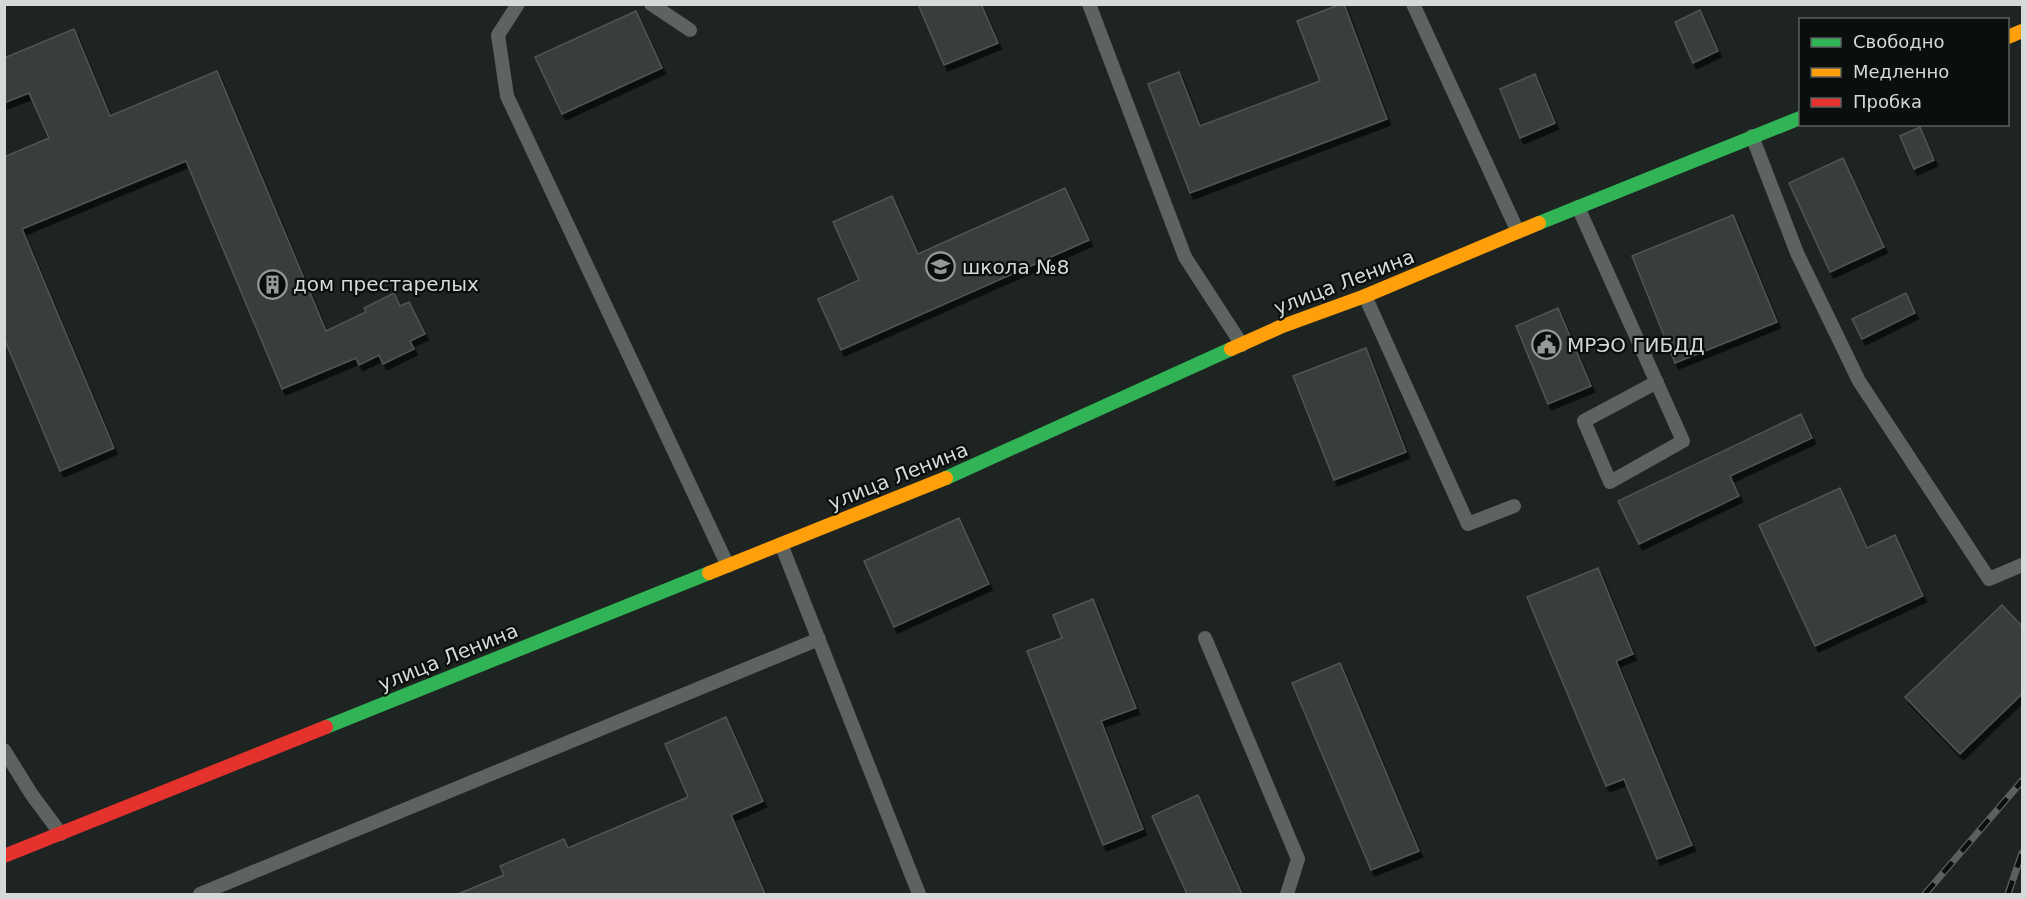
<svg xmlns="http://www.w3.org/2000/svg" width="2027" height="899" font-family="'DejaVu Sans',sans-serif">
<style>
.building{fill:#393e3c;stroke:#505552;stroke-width:1.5;filter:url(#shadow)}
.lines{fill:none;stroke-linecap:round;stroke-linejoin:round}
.lane{stroke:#5c6360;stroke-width:14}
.fast{stroke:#30b455;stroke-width:14}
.slow{stroke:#ff9f0a;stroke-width:14}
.jam{stroke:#e5322d;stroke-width:14}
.rail-casing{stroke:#5c605e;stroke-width:7}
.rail{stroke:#0a0e0c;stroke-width:4.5;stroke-dasharray:14;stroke-linecap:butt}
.labels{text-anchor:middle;stroke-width:4.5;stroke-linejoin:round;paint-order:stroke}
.poi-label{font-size:20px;fill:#d4dad7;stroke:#0a0e0c;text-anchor:start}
.street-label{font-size:20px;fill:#d4dad7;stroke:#0a0e0c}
</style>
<defs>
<filter id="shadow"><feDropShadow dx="3.5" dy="6" stdDeviation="0" flood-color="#0009"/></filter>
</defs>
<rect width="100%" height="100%" fill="#1e2421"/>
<g class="building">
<path d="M918 4H981L998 43 944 65Z"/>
<path d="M1341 4H1344L1387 119 1190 193 1148 84 1179 72 1200 126 1320 81 1297 21Z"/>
<path d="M1700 10 1718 51 1693 63 1675 22Z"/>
<path d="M636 11 662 68 562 114 535 57Z"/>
<path d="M74 29 110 116 217 71 326 331 366 312 364 308 394 293 400 306 409 302 425 334 410 341 414 349 383 364 379 355 359 365 356 358 282 389 186 161 22 229 114 448 60 471 4 338V157L49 138 29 93 4 103V58Z"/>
<path d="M1535 74 1555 123 1520 138 1500 89Z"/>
<path d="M1920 127 1934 160 1914 169 1900 136Z"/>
<path d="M1843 158 1884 247 1830 272 1789 183Z"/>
<path d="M1065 188 1089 240 841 350 818 299 859 280 833 222 892 196 918 254Z"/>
<path d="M1733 215 1777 322 1675 363 1632 256Z"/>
<path d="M1906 293 1915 313 1862 339 1852 319Z"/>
<path d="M1558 308 1591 386 1548 404 1516 326Z"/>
<path d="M1366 348 1406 452 1334 480 1293 376Z"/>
<path d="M1801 414 1812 438 1730 476 1739 496 1639 544 1618 501Z"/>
<path d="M1840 488 1867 548 1895 535 1923 596 1815 646 1759 525Z"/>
<path d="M959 518 989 584 894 627 864 561Z"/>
<path d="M1598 568 1633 654 1616 661 1692 845 1657 859 1624 779 1606 786 1527 597Z"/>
<path d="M1093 599 1136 708 1101 721 1143 829 1103 845 1027 651 1062 638 1053 615Z"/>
<path d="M2002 605 2022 626V694L1960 754 1905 697Z"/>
<path d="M1340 663 1419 851 1371 870 1292 683Z"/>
<path d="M726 717 763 801 731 815 765 894H458L504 875 500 866 564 839 568 848 688 797 665 744Z"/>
<path d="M1198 795 1242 894H1187L1152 816Z"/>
</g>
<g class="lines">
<g class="lane">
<path d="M518 4 498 35 507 96 728 566"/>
<path d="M651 4 690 30"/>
<path d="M1089 4 1185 257 1242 345"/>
<path d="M1413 4 1518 232"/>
<path d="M1752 136 1797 253 1859 381 1989 579 2022 565"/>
<path d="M1578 207 1683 441 1610 482 1584 421 1657 382"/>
<path d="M1365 296 1468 524 1514 506"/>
<path d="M781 544 919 894"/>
<path d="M1205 638 1298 859 1287 894"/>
<path d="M4 750 32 795 61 834"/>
<path d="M200 894 819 639"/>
</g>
<g class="fast">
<path d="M1539 223 1800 118"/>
<path d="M946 478 1231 349"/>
<path d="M326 727 709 573"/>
</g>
<g class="slow">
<path d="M2008 37 2022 31"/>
<path d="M1231 349 1280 327 1365 296 1539 223"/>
<path d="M709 573 946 478"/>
</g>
<path class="jam" d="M4 856 326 727"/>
<defs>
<g id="rail">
<path d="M1925 894 2022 781"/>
<path d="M2008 894 2022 853"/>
</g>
</defs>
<use href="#rail" class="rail-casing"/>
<use href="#rail" class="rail"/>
</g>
<defs>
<symbol id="school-ring" viewBox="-11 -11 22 22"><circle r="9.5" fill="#0a0e0c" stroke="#949a97" stroke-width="1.5"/><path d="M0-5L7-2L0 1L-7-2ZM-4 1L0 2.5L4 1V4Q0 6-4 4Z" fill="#949a97"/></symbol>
<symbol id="building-ring" viewBox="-11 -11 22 22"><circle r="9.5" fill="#0a0e0c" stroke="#949a97" stroke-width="1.5"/><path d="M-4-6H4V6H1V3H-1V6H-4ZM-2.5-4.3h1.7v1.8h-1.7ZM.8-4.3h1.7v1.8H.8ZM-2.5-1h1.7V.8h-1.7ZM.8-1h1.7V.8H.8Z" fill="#949a97"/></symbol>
<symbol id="civic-ring" viewBox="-11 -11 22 22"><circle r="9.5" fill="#0a0e0c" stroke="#949a97" stroke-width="1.5"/><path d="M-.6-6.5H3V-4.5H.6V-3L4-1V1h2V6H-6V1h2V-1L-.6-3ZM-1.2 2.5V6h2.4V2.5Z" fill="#949a97"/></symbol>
</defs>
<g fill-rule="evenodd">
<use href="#school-ring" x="924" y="250" width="33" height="33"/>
<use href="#building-ring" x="256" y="268" width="33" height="33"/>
<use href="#civic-ring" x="1530" y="328" width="33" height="33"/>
</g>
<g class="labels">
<g class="poi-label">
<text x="962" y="274">школа №8</text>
<text x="293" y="291">дом престарелых</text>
<text x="1567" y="352">МРЭО ГИБДД</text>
</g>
<g class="street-label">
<text transform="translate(1344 282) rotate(-21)" y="7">улица Ленина</text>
<text transform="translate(898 476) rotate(-22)" y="7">улица Ленина</text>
<text transform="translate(448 657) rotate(-22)" y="7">улица Ленина</text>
</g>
</g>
<rect width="2027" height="899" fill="none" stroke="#d4dad7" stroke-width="12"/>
<rect x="1799" y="18" width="210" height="108" fill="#0a0e0c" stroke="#5b605d" stroke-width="1.5"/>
<rect x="1811" y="38" width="30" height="9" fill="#30b455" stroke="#5b605d" stroke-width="1.5"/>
<text x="1853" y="48" font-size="18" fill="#d4dad7">Свободно</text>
<rect x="1811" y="68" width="30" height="9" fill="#ff9f0a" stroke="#5b605d" stroke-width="1.5"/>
<text x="1853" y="78" font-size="18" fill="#d4dad7">Медленно</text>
<rect x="1811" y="98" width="30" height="9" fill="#e5322d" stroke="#5b605d" stroke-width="1.5"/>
<text x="1853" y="108" font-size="18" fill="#d4dad7">Пробка</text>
</svg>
